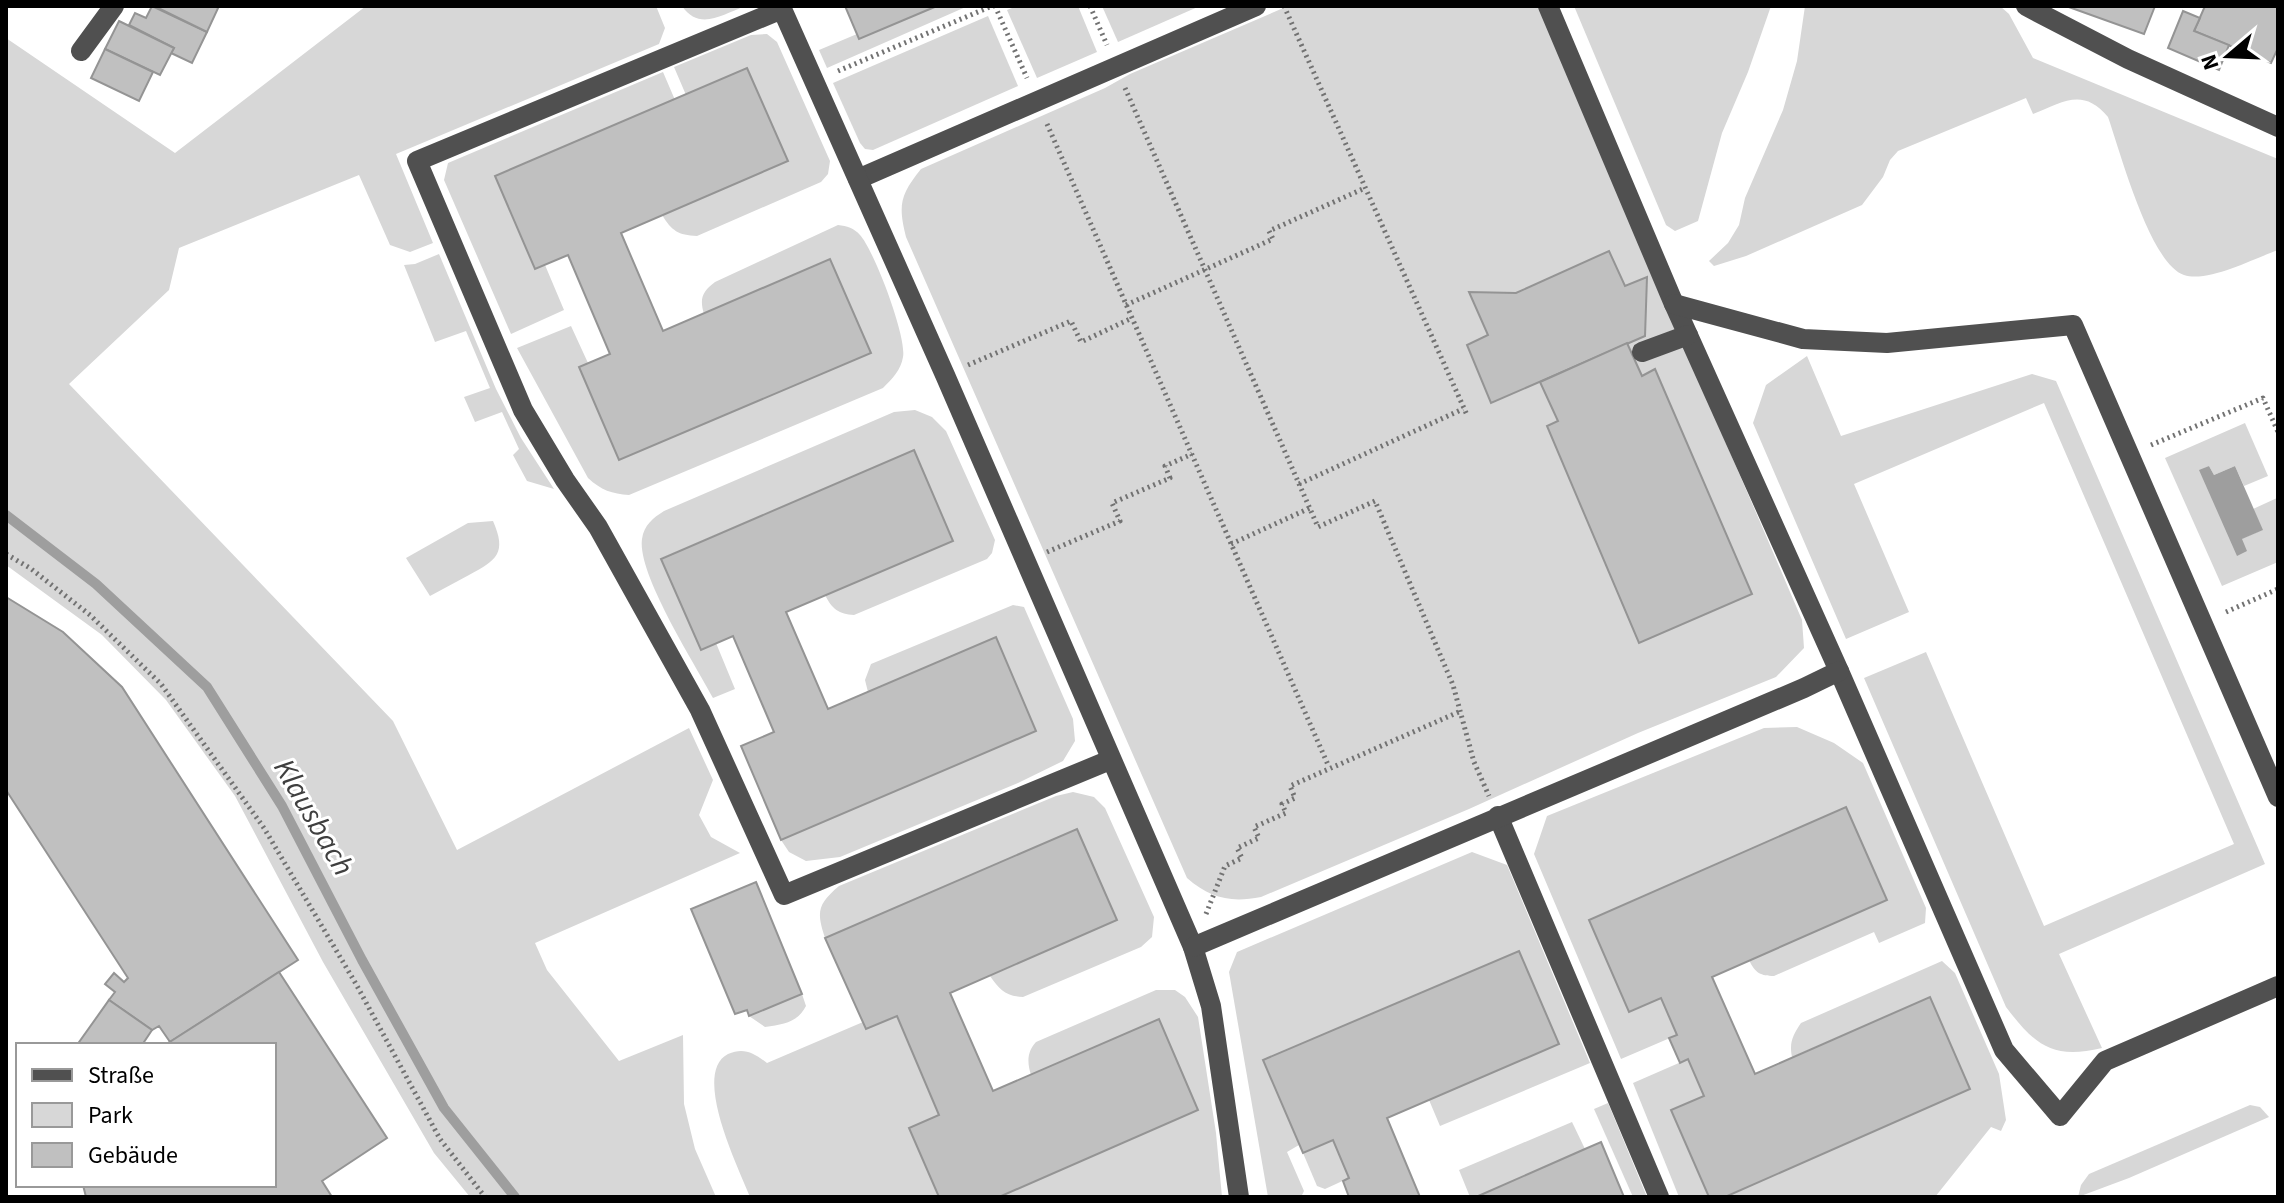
<svg xmlns="http://www.w3.org/2000/svg" width="2284" height="1203" font-family="'Source Sans 3',sans-serif">
<style>
.green{fill:#d7d7d7}
.water{fill:#9e9e9e}
.lines{fill:none;stroke-linecap:round;stroke-linejoin:round}
.stream{stroke:#9e9e9e;stroke-width:10}
.building{fill:#c0c0c0;stroke:#949494;stroke-width:2}
.path{stroke:#727272;stroke-width:5;stroke-dasharray:2 4;stroke-linecap:butt}
.minor{stroke:#505050;stroke-width:20}
.labels{text-anchor:middle;stroke-width:6;stroke-linejoin:round;paint-order:stroke}
.water-label{font-size:30px;font-style:italic;fill:#3f3f3f;stroke:#fff}
</style>
<rect width="100%" height="100%" fill="#fff"/>
<g class="green">
<path d="M366 6H656L665 28 659 44 396 154 433 243 410 252 390 245 359 175 179 248 169 290 69 384 393 721 457 850 689 728 713 780 699 815 711 837 740 853 535 943 547 970 619 1061 683 1035 684 1104 695 1149 716 1197H470L434 1153 323 962 235 796 166 700 102 635 6 565V38L175 153Z"/>
<path d="M682 6H745C722 15 699 31 682 6Z"/>
<path d="M937 6H968L827 68 819 50 857 34 859 39Z"/>
<path d="M1017 6H1078L1097 52 1037 78 1007 10Z"/>
<path d="M1102 6H1200L1118 42Z"/>
<path d="M1288 6H1538C1624 212 1715 415 1802 620L1804 648 1776 677 1638 733 1469 809 1261 897C1230 903 1210 898 1187 878L906 237C898 205 900 195 921 169L1105 88 1130 74Z"/>
<path d="M1574 6H1771L1748 72 1722 133 1698 221 1675 231 1666 225Z"/>
<path d="M1805 6H2000L2009 14 2033 58 2278 159V250C2255 258 2208 283 2184 275 2150 264 2120 151 2108 117 2083 87 2063 102 2033 114L2026 98 1898 151 1890 160 1883 177 1862 205 1746 256 1714 266 1709 261 1728 243 1739 225 1745 198 1783 110 1797 61Z"/>
<path d="M988 16 1018 86 873 150 865 149 860 143 833 83Z"/>
<path d="M767 34 777 42 830 161 828 174 821 182 697 236C678 235 672 231 662 215L787 161 748 69 686 95 674 67 751 35Z"/>
<path d="M663 72 675 100 496 176 534 268 545 265 564 310 511 334 444 180 448 163Z"/>
<path d="M838 225C847 226 854 228 860 235 874 250 907 337 903 357 901 370 892 379 883 388L629 495C612 494 601 490 588 478L517 348 571 326 588 363 579 367 620 460 870 353 830 259 704 314C699 298 703 291 715 282Z"/>
<path d="M439 254 496 389 521 438 554 489 527 481 513 455 519 449 502 412 475 422 464 397 490 388 466 331 435 342 404 265 415 264Z"/>
<path d="M1807 356 1841 436 2032 374 2056 381 2265 864 2059 954 2102 1048C2052 1060 2035 1045 2006 1007L1864 678 1926 652 2044 926 2234 844 2044 403 1854 484 1909 612 1846 639 1753 423 1766 385Z"/>
<path d="M915 410 932 417 946 431 995 540 992 553 987 559 854 615C839 614 832 609 825 595L914 450 662 558 701 649 716 643 735 689 713 698C695 664 637 574 642 539 644 525 653 518 664 511L894 412Z"/>
<path d="M2245 423 2268 476 2244 486 2235 466 2214 475 2209 466 2200 471 2241 539 2262 530 2253 509 2277 498 2278 562 2222 586 2165 458Z"/>
<path d="M493 521C507 553 497 560 469 575 456 582 443 589 430 596L406 558 468 523Z"/>
<path d="M1013 605 1024 607 1073 719 1075 741 1063 761 1018 783 840 857 806 861 789 852 781 840 1036 731 996 637 868 692 865 680 871 664Z"/>
<path d="M1797 727 1834 743 1863 763 1926 908 1925 923 1879 943 1874 932 1774 976C1761 976 1755 973 1749 960L1846 807 1589 920 1629 1012 1661 998 1677 1035 1621 1059 1534 854 1547 816 1764 728Z"/>
<path d="M1073 792 1094 797 1105 808 1154 917 1152 937 1141 947 1023 997C1005 996 1000 990 990 976L1117 920 1077 829 825 938C816 911 818 904 839 886L1056 796Z"/>
<path d="M1472 852 1507 865 1590 1063 1440 1126 1429 1100 1559 1044 1519 951 1264 1060 1299 1145 1287 1152 1304 1191 1301 1197H1268L1229 972 1237 952Z"/>
<path d="M1942 961 1955 973 1999 1074 2006 1120 2001 1131 1991 1127 1935 1197H1725L1970 1089 1930 997 1792 1057C1789 1042 1793 1035 1801 1023Z"/>
<path d="M1156 990H1175L1185 997 1198 1017 1216 1133 1222 1197H999L1198 1110 1159 1019 1031 1075C1027 1062 1027 1052 1036 1042Z"/>
<path d="M802 994 806 1006C797 1023 784 1024 765 1027L749 1016Z"/>
<path d="M897 1016 939 1115V1197H750C739 1169 691 1073 728 1054 744 1047 754 1053 767 1063L863 1022 866 1029Z"/>
<path d="M1688 1059 1704 1096 1709 1197H1679L1633 1083Z"/>
<path d="M1608 1103 1647 1197H1633L1594 1109Z"/>
<path d="M2250 1105 2260 1107 2269 1117 2129 1178 2078 1197 2081 1185 2089 1174Z"/>
<path d="M1572 1122 1585 1149 1476 1197H1470L1459 1170Z"/>
<path d="M1333 1140 1349 1178 1325 1189 1317 1186 1303 1153Z"/>
</g>
<path class="water" d="M2209 466 2214 475 2235 466 2263 530 2242 539 2247 551 2237 556 2199 470Z"/>
<g class="lines">
<path class="stream" d="M6 515 96 584 207 687 282 806 362 960 444 1108 515 1197"/>
</g>
<g class="building">
<path d="M152 6 207 32 192 63 171 53 174 48 129 25 135 13 146 18Z"/>
<path d="M154 6H219L207 32Z"/>
<path d="M845 6H937L859 39Z"/>
<path d="M2066 6H2155L2144 34Z"/>
<path d="M2205 6H2278V48L2271 63 2194 31Z"/>
<path d="M2183 11 2200 18 2194 31 2229 45 2219 70 2168 48Z"/>
<path d="M119 21 174 48 160 75 105 49Z"/>
<path d="M105 49 153 72 139 101 91 78Z"/>
<path d="M747 68 788 161 621 233 663 331 830 259 871 353 619 460 579 367 610 354 568 255 535 269 495 176Z"/>
<path d="M1609 251 1625 286 1647 277 1645 336 1491 403 1467 345 1488 335 1469 292 1516 293Z"/>
<path d="M1627 343 1642 376 1655 369 1752 594 1639 643 1547 426 1558 421 1540 382Z"/>
<path d="M914 450 953 541 786 612 828 709 996 637 1036 731 781 840 741 746 774 732 733 636 701 650 661 559Z"/>
<path d="M6 597 63 632 122 687 298 960 170 1042 159 1026 152 1030 109 1000 115 992 105 984 114 973 124 982 128 978 6 790Z"/>
<path d="M1846 807 1887 900 1712 977 1755 1074 1930 997 1970 1089 1725 1197H1709L1671 1110 1704 1096 1688 1059 1680 1063 1669 1038 1677 1035 1661 998 1629 1012 1589 920Z"/>
<path d="M1077 829 1117 920 950 993 993 1091 1159 1019 1198 1110 999 1197H939L909 1128 939 1115 897 1016 866 1029 825 938Z"/>
<path d="M756 882 802 994 749 1016 747 1010 735 1014 691 909Z"/>
<path d="M1519 951 1559 1044 1387 1118 1420 1197H1349L1343 1181 1349 1178 1333 1140 1303 1153 1263 1060Z"/>
<path d="M279 972 387 1138 322 1181 332 1197H86L83 1185H274V1045H165Z"/>
<path d="M109 1000 152 1030 142 1045H77Z"/>
<path d="M1601 1142 1624 1197H1476L1585 1149Z"/>
</g>
<g class="lines">
<g class="path">
<path d="M995 6 1027 78"/>
<path d="M1090 6 1107 45"/>
<path d="M1284 6 1467 415"/>
<path d="M838 71 992 6"/>
<path d="M1125 88 1318 527 1375 501 1453 685 1474 762 1489 796"/>
<path d="M1047 124 1329 767"/>
<path d="M1126 305 1273 239 1269 231 1365 188"/>
<path d="M968 365 1071 321 1081 342 1132 318"/>
<path d="M2151 445 2263 398 2278 432"/>
<path d="M1299 484 1463 409"/>
<path d="M1231 544 1310 508"/>
<path d="M1047 552 1120 521 1112 503 1170 478 1165 466 1192 454"/>
<path d="M6 554 30 568 90 615 161 684 264 828 356 984 440 1139 485 1197"/>
<path d="M2226 612 2278 589"/>
<path d="M1206 914 1225 866 1242 858 1237 848 1259 838 1254 827 1286 813 1282 804 1295 798 1290 786 1461 711"/>
</g>
<g class="minor">
<path d="M1548 6 1674 304 1839 671 2004 1050 2060 1116 2105 1061 2278 986"/>
<path d="M2026 6 2128 59 2278 127"/>
<path d="M81 51 114 6"/>
<path d="M858 179 1256 6"/>
<path d="M1674 304 1803 339 1887 343 2073 325 2278 797"/>
<path d="M1642 352 1688 335"/>
<path d="M1110 760 784 895 700 710 598 527 565 480 523 410 417 161 782 9 945 375 1193 947 1211 1006 1239 1197"/>
<path d="M1498 816 1659 1197"/>
<path d="M1193 947 1804 688 1839 671"/>
</g>
</g>
<g class="labels">
<g class="water-label">
<text transform="translate(314 817) rotate(60)" y="10">Klausbach</text>
</g>
</g>
<rect width="2284" height="1203" fill="none" stroke="#000000" stroke-width="16"/>
<rect x="16" y="1043" width="260" height="144" fill="#ffffff" stroke="#999999" stroke-width="2"/>
<rect x="32" y="1069" width="40" height="12" fill="#505050" stroke="#999999" stroke-width="2"/>
<text x="88" y="1083" font-size="24" fill="#000000">Straße</text>
<rect x="32" y="1103" width="40" height="24" fill="#d7d7d7" stroke="#999999" stroke-width="2"/>
<text x="88" y="1123" font-size="24" fill="#000000">Park</text>
<rect x="32" y="1143" width="40" height="24" fill="#c0c0c0" stroke="#999999" stroke-width="2"/>
<text x="88" y="1163" font-size="24" fill="#000000">Gebäude</text>
<g transform="translate(2228 56) rotate(251)" stroke="#ffffff" stroke-width="6" paint-order="stroke">
<path d="M0-6L14 30L0 20L-14 30Z" fill="#000000"/>
<text y="-12" font-size="22" font-weight="bold" text-anchor="middle" fill="#000000">N</text>
</g>
</svg>
